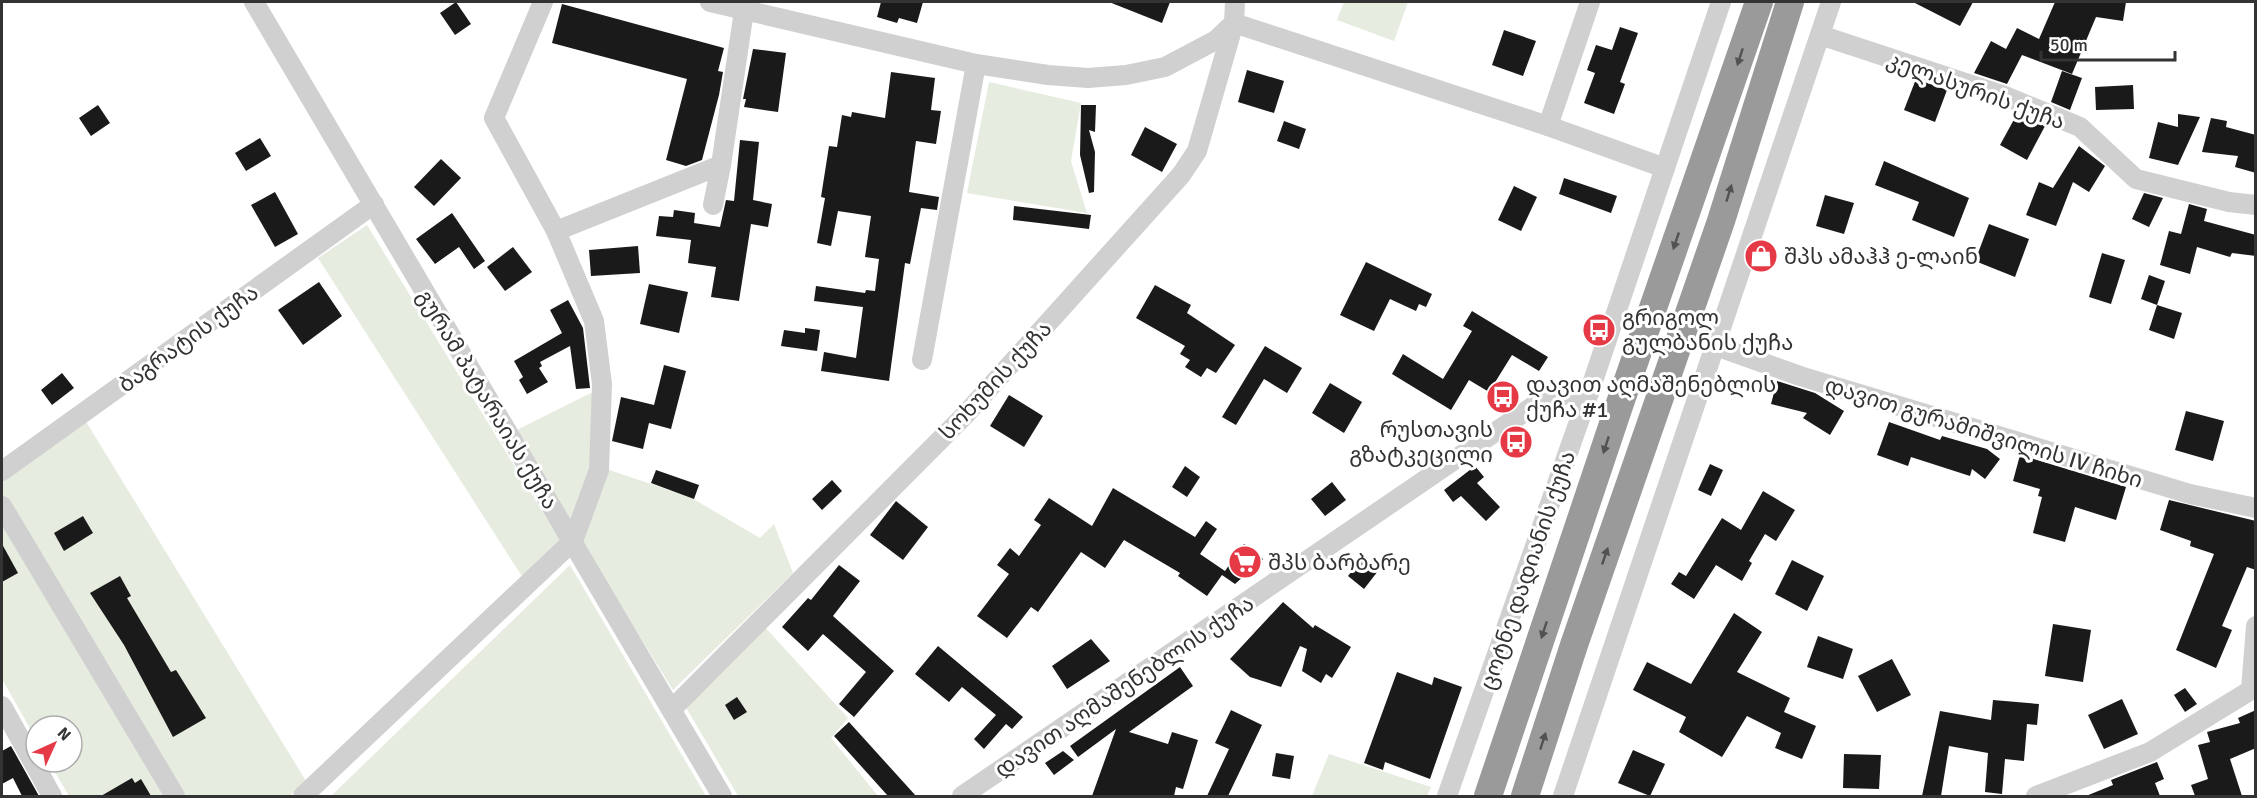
<svg xmlns="http://www.w3.org/2000/svg" width="2257" height="798" font-family="Signika,'Noto Sans Georgian',sans-serif">
<style>
.green{fill:#e6ecdf}
.building{fill:#1a1a1a}
.lines{fill:none;stroke-linecap:round;stroke-linejoin:round}
.minor{stroke:#d0d0d0;stroke-width:20}
.highway{stroke:#9a9a9a;stroke-width:28}
.oneway{fill:#525252}
.labels{text-anchor:middle;stroke-width:6;stroke-linejoin:round;paint-order:stroke}
.street-label{font-size:22px;fill:#333;stroke:#fff}
.poi-label{font-size:22px;fill:#333;stroke:#fff;text-anchor:start}
</style>
<rect width="100%" height="100%" fill="#fff"/>
<g class="green">
<path d="M1344 2H1408L1394 41 1337 20Z"/>
<path d="M989 82 1081 103 1071 161 1087 213 967 193Z"/>
<path d="M367 225 561 542 523 578 318 258Z"/>
<path d="M597 390 592 472 573 528 513 432Z"/>
<path d="M85 420 306 781 290 796H69L49 762H72V726H36V739L2 679V479Z"/>
<path d="M606 469 690 497 760 538 774 524 793 573 673 690 581 542Z"/>
<path d="M570 565 706 796H331Z"/>
<path d="M763 625 848 718 831 738 878 796H738L684 704Z"/>
<path d="M1329 754 1431 787 1427 796H1312Z"/>
</g>
<g class="building">
<path d="M456 2 471 24 455 35 440 13Z"/>
<path d="M881 2H923L917 23 899 18 897 23 877 17Z"/>
<path d="M1109 2H1170L1162 23Z"/>
<path d="M1913 2H1973L1960 26Z"/>
<path d="M2055 2H2126L2123 21 2096 17 2072 74 2022 55 2007 84 1974 73 1991 41 2006 49 2017 28 2039 39Z"/>
<path d="M562 4 724 48 718 71 723 72 719 95 702 160 686 166 666 160 687 79 552 43Z"/>
<path d="M1620 27 1638 33 1620 82 1625 84 1614 114 1584 103 1595 73 1587 70 1596 45 1612 50Z"/>
<path d="M1504 30 1536 41 1523 76 1492 65Z"/>
<path d="M753 49 786 53 778 112 744 107 746 99H743Z"/>
<path d="M1247 70 1284 81 1274 113 1238 102Z"/>
<path d="M2062 71 2082 78 2070 110 2051 102Z"/>
<path d="M891 72 935 78 931 110 941 111 936 144 916 141 909 192 939 197 937 210 921 208 910 264 905 263 889 381 821 371 824 352 856 358 863 307 814 301 816 286 865 293 866 290 875 291 879 259 865 257 871 216 838 211 831 246 817 243 825 198 821 197 829 146 837 147 842 115 851 117 852 112 885 118Z"/>
<path d="M1916 79 1947 90 1935 122 1904 110Z"/>
<path d="M2133 85 2134 109 2096 110 2095 87Z"/>
<path d="M98 105 110 123 91 136 79 118Z"/>
<path d="M1081 105H1096L1095 132 1089 130 1095 152 1094 192 1089 193 1080 155Z"/>
<path d="M2017 114 2045 126 2027 160 2000 145Z"/>
<path d="M2178 114 2200 117 2178 165 2149 158 2158 122 2178 127Z"/>
<path d="M2211 118 2227 121 2226 127 2256 135V173L2235 167 2238 156 2202 152Z"/>
<path d="M1284 121 1306 129 1299 149 1277 141Z"/>
<path d="M1145 127 1177 144 1162 172 1131 155Z"/>
<path d="M260 138 271 156 246 171 235 153Z"/>
<path d="M740 140 759 142 753 200 772 204 768 227 751 224 739 301 711 297 716 267 688 263 691 240 656 236 659 216 673 217 674 210 695 213 694 223 720 227 726 200 734 201Z"/>
<path d="M2079 146 2105 166 2089 192 2073 182 2056 226 2026 215 2039 182 2053 188Z"/>
<path d="M441 159 461 178 434 206 414 187Z"/>
<path d="M1884 161 1969 198 1954 237 1912 220 1919 202 1875 185Z"/>
<path d="M1564 178 1617 196 1611 213 1559 194Z"/>
<path d="M1514 186 1537 197 1521 231 1498 220Z"/>
<path d="M275 192 298 234 275 247 251 205Z"/>
<path d="M2144 193 2163 198 2149 227 2132 219Z"/>
<path d="M1825 195 1854 203 1844 234 1816 226Z"/>
<path d="M2189 204 2207 209 2204 221 2256 235V256L2232 253 2230 257 2197 247 2190 274 2160 265 2169 231 2181 234Z"/>
<path d="M1014 206 1091 215 1089 229 1013 220Z"/>
<path d="M452 213 485 261 474 269 459 247 435 264 416 239Z"/>
<path d="M1989 224 2029 239 2015 277 1975 261Z"/>
<path d="M638 246 640 273 591 276 589 250Z"/>
<path d="M513 247 532 272 505 291 487 267Z"/>
<path d="M2102 253 2125 260 2111 304 2089 297Z"/>
<path d="M1366 262 1432 294 1426 307 1419 304 1416 311 1390 299 1374 331 1340 315Z"/>
<path d="M2149 275 2165 281 2157 305 2141 299Z"/>
<path d="M319 282 342 316 303 345 278 310Z"/>
<path d="M649 284 688 292 679 333 640 324Z"/>
<path d="M1155 285 1191 305 1187 313 1235 345 1216 373 1207 368 1201 377 1185 367 1190 360 1180 354 1185 346 1136 318Z"/>
<path d="M568 300 583 328 590 388 576 389 570 346 540 362 542 366 539 368 548 382 527 394 519 380 523 377 514 361 562 333 550 310Z"/>
<path d="M2157 305 2182 313 2174 339 2149 330Z"/>
<path d="M1472 311 1548 357 1539 371 1512 355 1489 392 1469 380 1451 410 1392 374 1403 354 1443 379 1472 331 1463 326Z"/>
<path d="M805 328 820 330 817 351 781 346 784 330 805 333Z"/>
<path d="M1265 346 1302 368 1287 393 1264 379 1236 425 1222 417Z"/>
<path d="M664 365 686 371 671 429 649 423 643 449 612 441 621 397 654 405Z"/>
<path d="M62 373 74 388 52 405 41 390Z"/>
<path d="M1777 381 1815 393 1844 411 1830 435 1803 418 1807 413 1771 404Z"/>
<path d="M1330 383 1362 402 1344 433 1312 413Z"/>
<path d="M1009 395 1043 416 1024 447 990 426Z"/>
<path d="M2186 411 2224 421 2213 461 2175 450Z"/>
<path d="M1889 422 1940 440 1942 436 1987 449 2000 459 1985 479 1972 469 1970 476 1911 457 1908 466 1877 455Z"/>
<path d="M2020 455 2126 487 2116 520 2075 507 2065 542 2033 533 2042 497 2038 496 2040 489 2013 481Z"/>
<path d="M1710 464 1723 470 1711 496 1698 490Z"/>
<path d="M1185 466 1200 477 1187 497 1172 487Z"/>
<path d="M1475 466 1484 477 1477 483 1500 507 1486 521 1461 496 1453 502 1444 490Z"/>
<path d="M656 470 699 485 694 499 651 483Z"/>
<path d="M832 480 842 491 822 510 812 499Z"/>
<path d="M1332 482 1346 500 1325 516 1311 499Z"/>
<path d="M1113 488 1195 537 1206 521 1217 529 1200 554 1225 571 1244 544 1263 559 1235 584 1222 575 1207 596 1178 576 1180 573 1124 540 1105 568 1081 552 1038 612 1031 607 1007 638 977 616 1009 574 997 565 1010 548 1019 556 1041 525 1034 520 1049 498 1092 526Z"/>
<path d="M1763 491 1795 510 1776 541 1765 534 1749 561 1752 563 1742 581 1716 565 1694 599 1671 584 1679 572 1686 576 1722 518 1741 530Z"/>
<path d="M2169 500 2256 521V570L2247 567 2222 626 2232 630 2216 668 2176 650 2214 554 2190 546 2191 541 2160 530Z"/>
<path d="M896 501 928 527 903 560 870 535Z"/>
<path d="M83 516 93 533 64 551 54 533Z"/>
<path d="M2 544 18 573 2 582Z"/>
<path d="M1362 558 1378 571 1364 589 1348 576Z"/>
<path d="M1792 560 1824 576 1807 611 1775 594Z"/>
<path d="M839 565 860 581 833 616 894 671 854 717 839 704 866 672 823 634 808 651 782 627 808 598 811 600Z"/>
<path d="M120 576 131 596 127 598 171 672 176 670 206 718 173 737 124 645 90 593Z"/>
<path d="M1283 602 1313 628 1315 625 1351 647 1332 678 1326 674 1321 683 1302 671 1307 649 1300 646 1281 687 1250 677 1230 659Z"/>
<path d="M1734 613 1762 632 1737 672 1790 698 1784 712 1816 726 1802 759 1775 748 1781 733 1747 716 1722 757 1679 732 1686 717 1633 690 1647 662 1691 684Z"/>
<path d="M2053 624 2091 630 2083 682 2045 676Z"/>
<path d="M1818 636 1853 649 1843 679 1807 667Z"/>
<path d="M1091 639 1110 661 1067 689 1052 666Z"/>
<path d="M938 646 1023 717 1012 729 1006 724 984 749 974 739 996 715 962 687 949 702 915 674Z"/>
<path d="M1892 659 1911 695 1877 712 1858 676Z"/>
<path d="M1180 667 1193 686 1129 732 1168 744 1172 732 1198 740 1183 789 1176 787 1174 796H1092L1116 729 1078 757 1070 746Z"/>
<path d="M1397 672 1432 685 1434 677 1462 687 1430 779 1385 762 1383 770 1364 763Z"/>
<path d="M2185 688 2197 704 2185 712 2174 695Z"/>
<path d="M737 697 747 712 734 720 725 705Z"/>
<path d="M2122 699 2138 734 2104 749 2088 715Z"/>
<path d="M1993 700 2039 704 2037 725 2027 724 2024 761 2005 759 2002 794 1985 792 1988 753 1949 746 1941 796H1922L1940 711 1991 720Z"/>
<path d="M1231 710 1262 725 1228 796H1207L1229 749 1215 743Z"/>
<path d="M2256 710V748L2230 759 2242 796H2195L2191 785 2208 779 2198 745 2210 742 2207 732 2240 723 2238 718Z"/>
<path d="M849 722 916 796H888L834 736Z"/>
<path d="M11 746 39 796H22L13 778 2 784V751Z"/>
<path d="M1633 750 1665 764 1650 796 1618 783Z"/>
<path d="M1063 751 1074 760 1054 775 1045 763Z"/>
<path d="M1276 753 1294 756 1290 779 1272 776Z"/>
<path d="M1844 754 1881 755 1879 789 1843 788Z"/>
<path d="M2157 762 2164 779 2155 783 2160 796H2086L2113 785 2111 780Z"/>
<path d="M132 778 135 783 141 779 151 796H101Z"/>
</g>
<g class="lines">
<g class="minor">
<path d="M254 2 722 796"/>
<path d="M710 2 976 64 1048 75 1088 78 1126 75 1165 67 1216 40 1234 23"/>
<path d="M1234 23 1548 126 1665 168"/>
<path d="M1820 35 2005 96 2080 127 2136 179 2229 202 2256 205"/>
<path d="M1548 126 1590 2"/>
<path d="M713 205 721 165 744 11"/>
<path d="M556 231 721 165"/>
<path d="M1716 346 1800 376 2190 494 2256 508"/>
<path d="M922 360 976 64"/>
<path d="M2 471 374 204"/>
<path d="M2 506 175 796"/>
<path d="M2251 689 2256 626"/>
<path d="M2 706 52 796"/>
<path d="M672 709 965 415 1181 175 1197 151 1234 23 1235 2"/>
<path d="M303 796 573 541 599 470 602 384 594 321 556 231 494 118 543 2"/>
<path d="M962 796 1548 396 1589 393"/>
<path d="M1447 796 1589 393 1721 2"/>
<path d="M1563 796 1831 2"/>
<path d="M2036 796 2150 752 2256 687"/>
</g>
<g class="highway">
<path d="M1488 796 1618 409 1759 2"/>
<path d="M1525 796 1574 645 1721 221 1790 2"/>
</g>
</g>
<defs><path id="oneway-solid" d="M-6-.8H1V-3.2L6.5 0L1 3.2V.8H-6Z" transform="scale(1.5)"/></defs>
<g class="oneway">
<use href="#oneway-solid" transform="translate(1740 57) rotate(108)"/>
<use href="#oneway-solid" transform="translate(1729 193) rotate(-73)"/>
<use href="#oneway-solid" transform="translate(1676 241) rotate(109)"/>
<use href="#oneway-solid" transform="translate(1606 445) rotate(108)"/>
<use href="#oneway-solid" transform="translate(1605 556) rotate(-71)"/>
<use href="#oneway-solid" transform="translate(1544 630) rotate(108)"/>
<use href="#oneway-solid" transform="translate(1543 741) rotate(-72)"/>
</g>
<defs>
<symbol id="shop-disc" viewBox="-11 -11 22 22"><circle r="9.5" fill="#e63946" stroke="#fff"/><path d="M-5-2.5h2.3a2.7 3.5 0 0 1 5.4 0H5L5.5 6h-11ZM-1.5-2.5h3a1.5 2.3 0 0 0-3 0Z" fill="#fff"/></symbol>
<symbol id="bus-disc" viewBox="-11 -11 22 22"><circle r="9.5" fill="#e63946" stroke="#fff"/><path d="M-5-6H5V4H4V6H2V4H-2V6H-4V4H-5ZM-3.5-4V0h7V-4ZM-3.5 1.2v1.5H-2V1.2ZM2 1.2v1.5H3.5V1.2Z" fill="#fff"/></symbol>
<symbol id="supermarket-disc" viewBox="-11 -11 22 22"><circle r="9.5" fill="#e63946" stroke="#fff"/><path d="M-6-5.5h2.5l.6 2H6L4.5 2H-2.5L-4.4-4H-6ZM-1.5 3.2a1.3 1.3 0 1 0 .1 0ZM3 3.2a1.3 1.3 0 1 0 .1 0Z" fill="#fff"/></symbol>
</defs>
<g fill-rule="evenodd">
<use href="#shop-disc" x="1742" y="237" width="38" height="38"/>
<use href="#bus-disc" x="1580" y="311" width="38" height="38"/>
<use href="#bus-disc" x="1484" y="378" width="38" height="38"/>
<use href="#bus-disc" x="1497" y="423" width="38" height="38"/>
<use href="#supermarket-disc" x="1226" y="543" width="38" height="38"/>
</g>
<g class="labels">
<g class="street-label">
<text transform="translate(1976 90) rotate(20)" y="8">კელასურის ქუჩა</text>
<text transform="translate(188 338) rotate(-36)" y="8">ბაგრატის ქუჩა</text>
<text transform="translate(995 380) rotate(-47)" y="8">სოხუმის ქუჩა</text>
<text transform="translate(488 399) rotate(59)" y="8">გურამ პატარაიას ქუჩა</text>
<text transform="translate(1984 432) rotate(17)" y="8">დავით გურამიშვილის IV ჩიხი</text>
<text transform="translate(1527 570) rotate(-71)" y="8">ცოტნე დადიანის ქუჩა</text>
<text transform="translate(1124 686) rotate(-34)" y="8">დავით აღმაშენებლის ქუჩა</text>
</g>
<g class="poi-label">
<text x="1784" y="264">შპს ამაჰჰ ე-ლაინ</text>
<text x="1622" y="325">გრიგოლ<tspan x="1622" dy="25">გულბანის ქუჩა</tspan></text>
<text x="1526" y="392">დავით აღმაშენებლის<tspan x="1526" dy="25">ქუჩა #1</tspan></text>
<text x="1493" y="437" text-anchor="end">რუსთავის<tspan x="1493" dy="25">გზატკეცილი</tspan></text>
<text x="1268" y="570">შპს ბარბარე</text>
</g>
</g>
<rect width="2257" height="798" fill="none" stroke="#333333" stroke-width="6"/>
<g transform="translate(54 744) rotate(45)"><circle r="28" fill="#ffffff" stroke="#adadad" stroke-width="1.5"/>
<path d="M0-4.5L10 22L0 15L-10 22Z" fill="#e63946"/>
<text y="-9" font-size="16" font-weight="bold" text-anchor="middle" fill="#333333">N</text>
</g>
<path d="M2041 51v9h134v-9" fill="none" stroke="#333333" stroke-width="3"/>
<text x="2050" y="51" font-size="18" fill="#333333" stroke="#ffffff" stroke-width="4.5" paint-order="stroke">50 m</text>
</svg>
